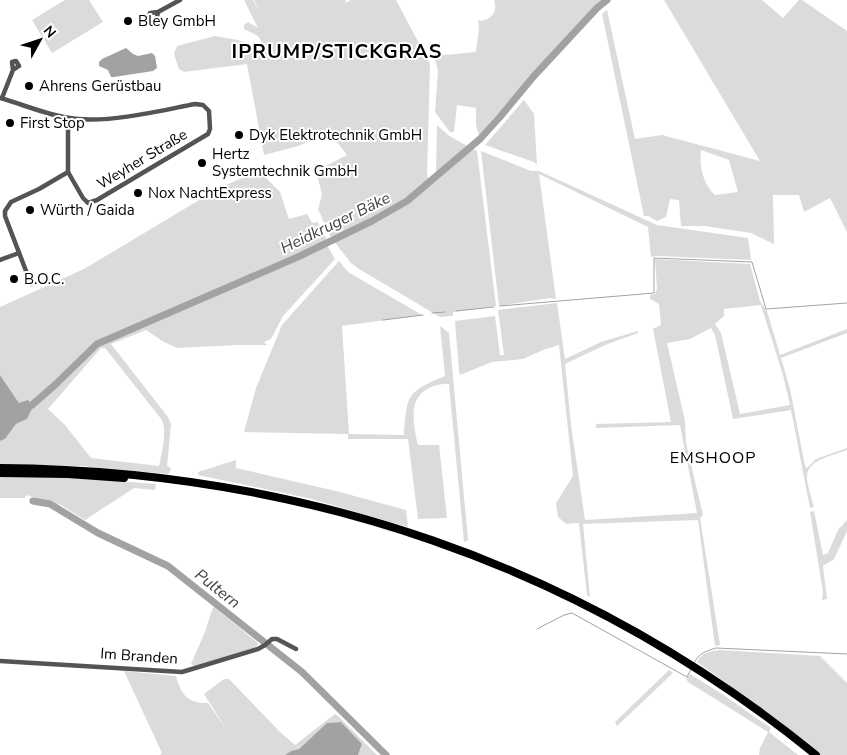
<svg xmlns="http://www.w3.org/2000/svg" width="847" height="755" font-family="'Nunito Sans',sans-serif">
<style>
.green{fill:#dbdbdb;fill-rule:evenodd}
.water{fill:#a2a2a2}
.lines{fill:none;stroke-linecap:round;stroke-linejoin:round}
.stream{stroke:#a2a2a2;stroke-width:1}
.river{stroke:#a2a2a2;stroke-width:7}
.street{stroke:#545454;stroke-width:4.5}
.highway{stroke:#000;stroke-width:8}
.poi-dot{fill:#000;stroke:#fff;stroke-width:2}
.labels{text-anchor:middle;stroke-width:4;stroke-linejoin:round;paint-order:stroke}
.poi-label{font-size:15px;fill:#000;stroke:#fff;text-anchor:start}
.street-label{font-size:15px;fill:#000;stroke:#fff}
.water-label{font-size:16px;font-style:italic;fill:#434343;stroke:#fff}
.neighbourhood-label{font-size:16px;letter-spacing:1px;fill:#000;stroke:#fff}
.district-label{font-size:20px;font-weight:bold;letter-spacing:1px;fill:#000;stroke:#fff}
</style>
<rect width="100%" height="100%" fill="#fff"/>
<g class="green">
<path d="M65 0H89L103 22 52 53 32 20Z"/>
<path d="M244 0H253L260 13 254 0H346L345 3 351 0H396L430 64 427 174 429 182 407 201 372 221 332 238C324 230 324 218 318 210L322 194 316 171 347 155 330 133 298 146 264 155 247 64 184 72 179 69 174 54 177 46 215 36 238 40 268 52 258 36 244 29V25L248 22 258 28Z"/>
<path d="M494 0H606L597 7 533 76 480 139 476 125V108L457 105 454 132H450L435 112 438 71 434 56 476 52 479 27 478 19 480 21C492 20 498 11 494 0Z"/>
<path d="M664 0H762L783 18 799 0H802L847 31V232L830 198 804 212 799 195H773L774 244 751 233 705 226H681L679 200 670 199 666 217 657 221 648 216H644L602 14 607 10 635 139 662 135 760 161ZM701 150 729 160 738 192 715 195C703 184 699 166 701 150Z"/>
<path d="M524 100 534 114 537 165 534 162 485 145Z"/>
<path d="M437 125 448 135 469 147 441 171H436Z"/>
<path d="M471 148 477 151 496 306 453 312V316L440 317 359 269 351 263 333 240 373 222 406 202Z"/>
<path d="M481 151 531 171H539L657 225 748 238 751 260 657 256 651 257 648 227 539 174 556 299 550 298 499 306Z"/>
<path d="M259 171 280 192 289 219 307 214 312 223 318 222 327 240 300 255 103 341 104 342 285 263 326 243 335 259 283 316 271 339 264 342 267 345H237L177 348 164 342 146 330 111 344 168 417 171 424 167 466 171 468 169 474 79 466 0 465V441L5 439 16 424 27 419 33 407 19 403 0 375V307L84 269 221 187ZM101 348H105L162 420C167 433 162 452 159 466L91 458 65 425 48 409Z"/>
<path d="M655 259 750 264 760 301 767 311 780 355 847 329V333L781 358 790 389 805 466 807 468 816 459 847 448V450C835 455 809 459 807 475 806 482 812 499 814 507L810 508 791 410 733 419 715 335 711 328 690 339 667 343 685 421 686 443 703 515 700 518 720 645 715 646 698 520 583 524 590 597 587 595 579 523 566 524 558 517 556 503 573 476 559 345 543 350 523 359 492 362 460 375 459 371 455 321 495 316 500 355H504L498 310 557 303 565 359 601 342 638 331V333L605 345 565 364 571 425 585 520 697 513 680 425 596 428V424L671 422 653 329 661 325 659 304 650 299V295L655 294 657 289ZM761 305 783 375 790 405 740 414 721 333 715 324 724 316V309Z"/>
<path d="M339 261 348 272 422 315 342 326 349 434 404 435C407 395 406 392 445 376L440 326 449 333 468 540 464 542 449 384C436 383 421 389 416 401 411 413 415 433 418 445H439L447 518 418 519 408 439H348V434L244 432 256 388 282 325Z"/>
<path d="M236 460V468L336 491 406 510 408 527 308 498 198 475V472Z"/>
<path d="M0 476 64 477 156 484 155 490 134 488 85 520 61 505 26 495 25 498H0Z"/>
<path d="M814 511 823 555 828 553 838 530 847 520V531L834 559 823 566 827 599 822 600 823 592 810 512Z"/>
<path d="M214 607 257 642 258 645 253 649 194 666 191 664 205 632 212 610Z"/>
<path d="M720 650 820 656 847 683V755H822L760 707 697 662C701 653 710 651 720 650Z"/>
<path d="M669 670 673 673 617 726 615 722Z"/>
<path d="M124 671 176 676C182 696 187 703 208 703L227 730 204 694 224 679H229L280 732 295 745 335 714 337 715 377 755H358L362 744 341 722 327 723 299 749 291 751 285 755H160L162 753Z"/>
<path d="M690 674 725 696 771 728 769 732 798 755H759L760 748 768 732 688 682 686 678Z"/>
</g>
<g class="water">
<path d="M126 48 133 54 138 56 152 53 155 56 157 68 153 71 114 77H111L108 70 99 66V62L102 59Z"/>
<path d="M0 375 19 403 28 400 33 407 27 419 16 424 5 439 0 441Z"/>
<path d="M341 722 362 744 358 755H285L291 751 299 749 327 723Z"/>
</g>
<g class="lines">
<g class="stream">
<path d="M500 306 654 293V258L752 262 766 309 847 303"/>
<path d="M456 311 494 307"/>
<path d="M432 313 445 312"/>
<path d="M383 320 423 315"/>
<path d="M537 629 564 615 572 613 687 677 691 669"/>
<path d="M694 663C699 653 706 651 716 648L847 654"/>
</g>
<g class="river">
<path d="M32 405 56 384 97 344 300 256 372 221 407 201 480 139 500 117 534 76 597 8 607 0"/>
<path d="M33 501 50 504 98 533 168 566 302 672 386 755"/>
</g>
<g class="street">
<path d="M158 12 156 22 148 19 150 13 158 12 180 0"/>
<path d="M0 98C25 105 52 117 78 119 114 122 159 111 195 104L203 105 209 111 210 129 208 134 97 200 88 203 83 198 68 172V118"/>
<path d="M2 98 13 70 19 66 16 61 12 62 13 70"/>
<path d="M0 260 19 253"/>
<path d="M31 284 5 216V211L11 202 39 189 68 172"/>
<path d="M0 661 182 672 258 649 265 645 272 639H277L296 649"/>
</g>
<g class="highway">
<path d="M0 468C302 470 581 564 816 755"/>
<path d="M0 473 68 474 124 478"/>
</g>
</g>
<g class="poi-dot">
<circle cx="128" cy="21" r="5"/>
<circle cx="29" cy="86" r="5"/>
<circle cx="10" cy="123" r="5"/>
<circle cx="239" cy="135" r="5"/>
<circle cx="202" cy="163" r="5"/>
<circle cx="138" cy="193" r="5"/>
<circle cx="30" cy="210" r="5"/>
<circle cx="14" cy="279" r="5"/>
</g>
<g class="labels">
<g class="poi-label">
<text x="138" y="26">Bley GmbH</text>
<text x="39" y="91">Ahrens Gerüstbau</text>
<text x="20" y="128">First Stop</text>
<text x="249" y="140">Dyk Elektrotechnik GmbH</text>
<text x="212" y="159">Hertz<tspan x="212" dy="17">Systemtechnik GmbH</tspan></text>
<text x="148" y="198">Nox NachtExpress</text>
<text x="40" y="215">Würth / Gaida</text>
<text x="24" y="284">B.O.C.</text>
</g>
<g class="street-label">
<text transform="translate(142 159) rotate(-31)" y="5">Weyher Straße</text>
<text transform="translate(139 656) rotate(4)" y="5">Im Branden</text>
</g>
<g class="water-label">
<text transform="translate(335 222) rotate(-26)" y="6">Heidkruger Bäke</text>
<text transform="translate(218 588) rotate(38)" y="6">Pultern</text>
</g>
<g class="neighbourhood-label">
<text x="713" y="463">EMSHOOP</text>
</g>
<g class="district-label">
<text x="337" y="58">IPRUMP/STICKGRAS</text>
</g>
</g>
<g transform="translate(40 40) rotate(50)" stroke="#ffffff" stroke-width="4" paint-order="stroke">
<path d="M0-4L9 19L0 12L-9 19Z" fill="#000000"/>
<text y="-8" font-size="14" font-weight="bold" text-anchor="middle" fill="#000000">N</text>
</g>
</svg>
